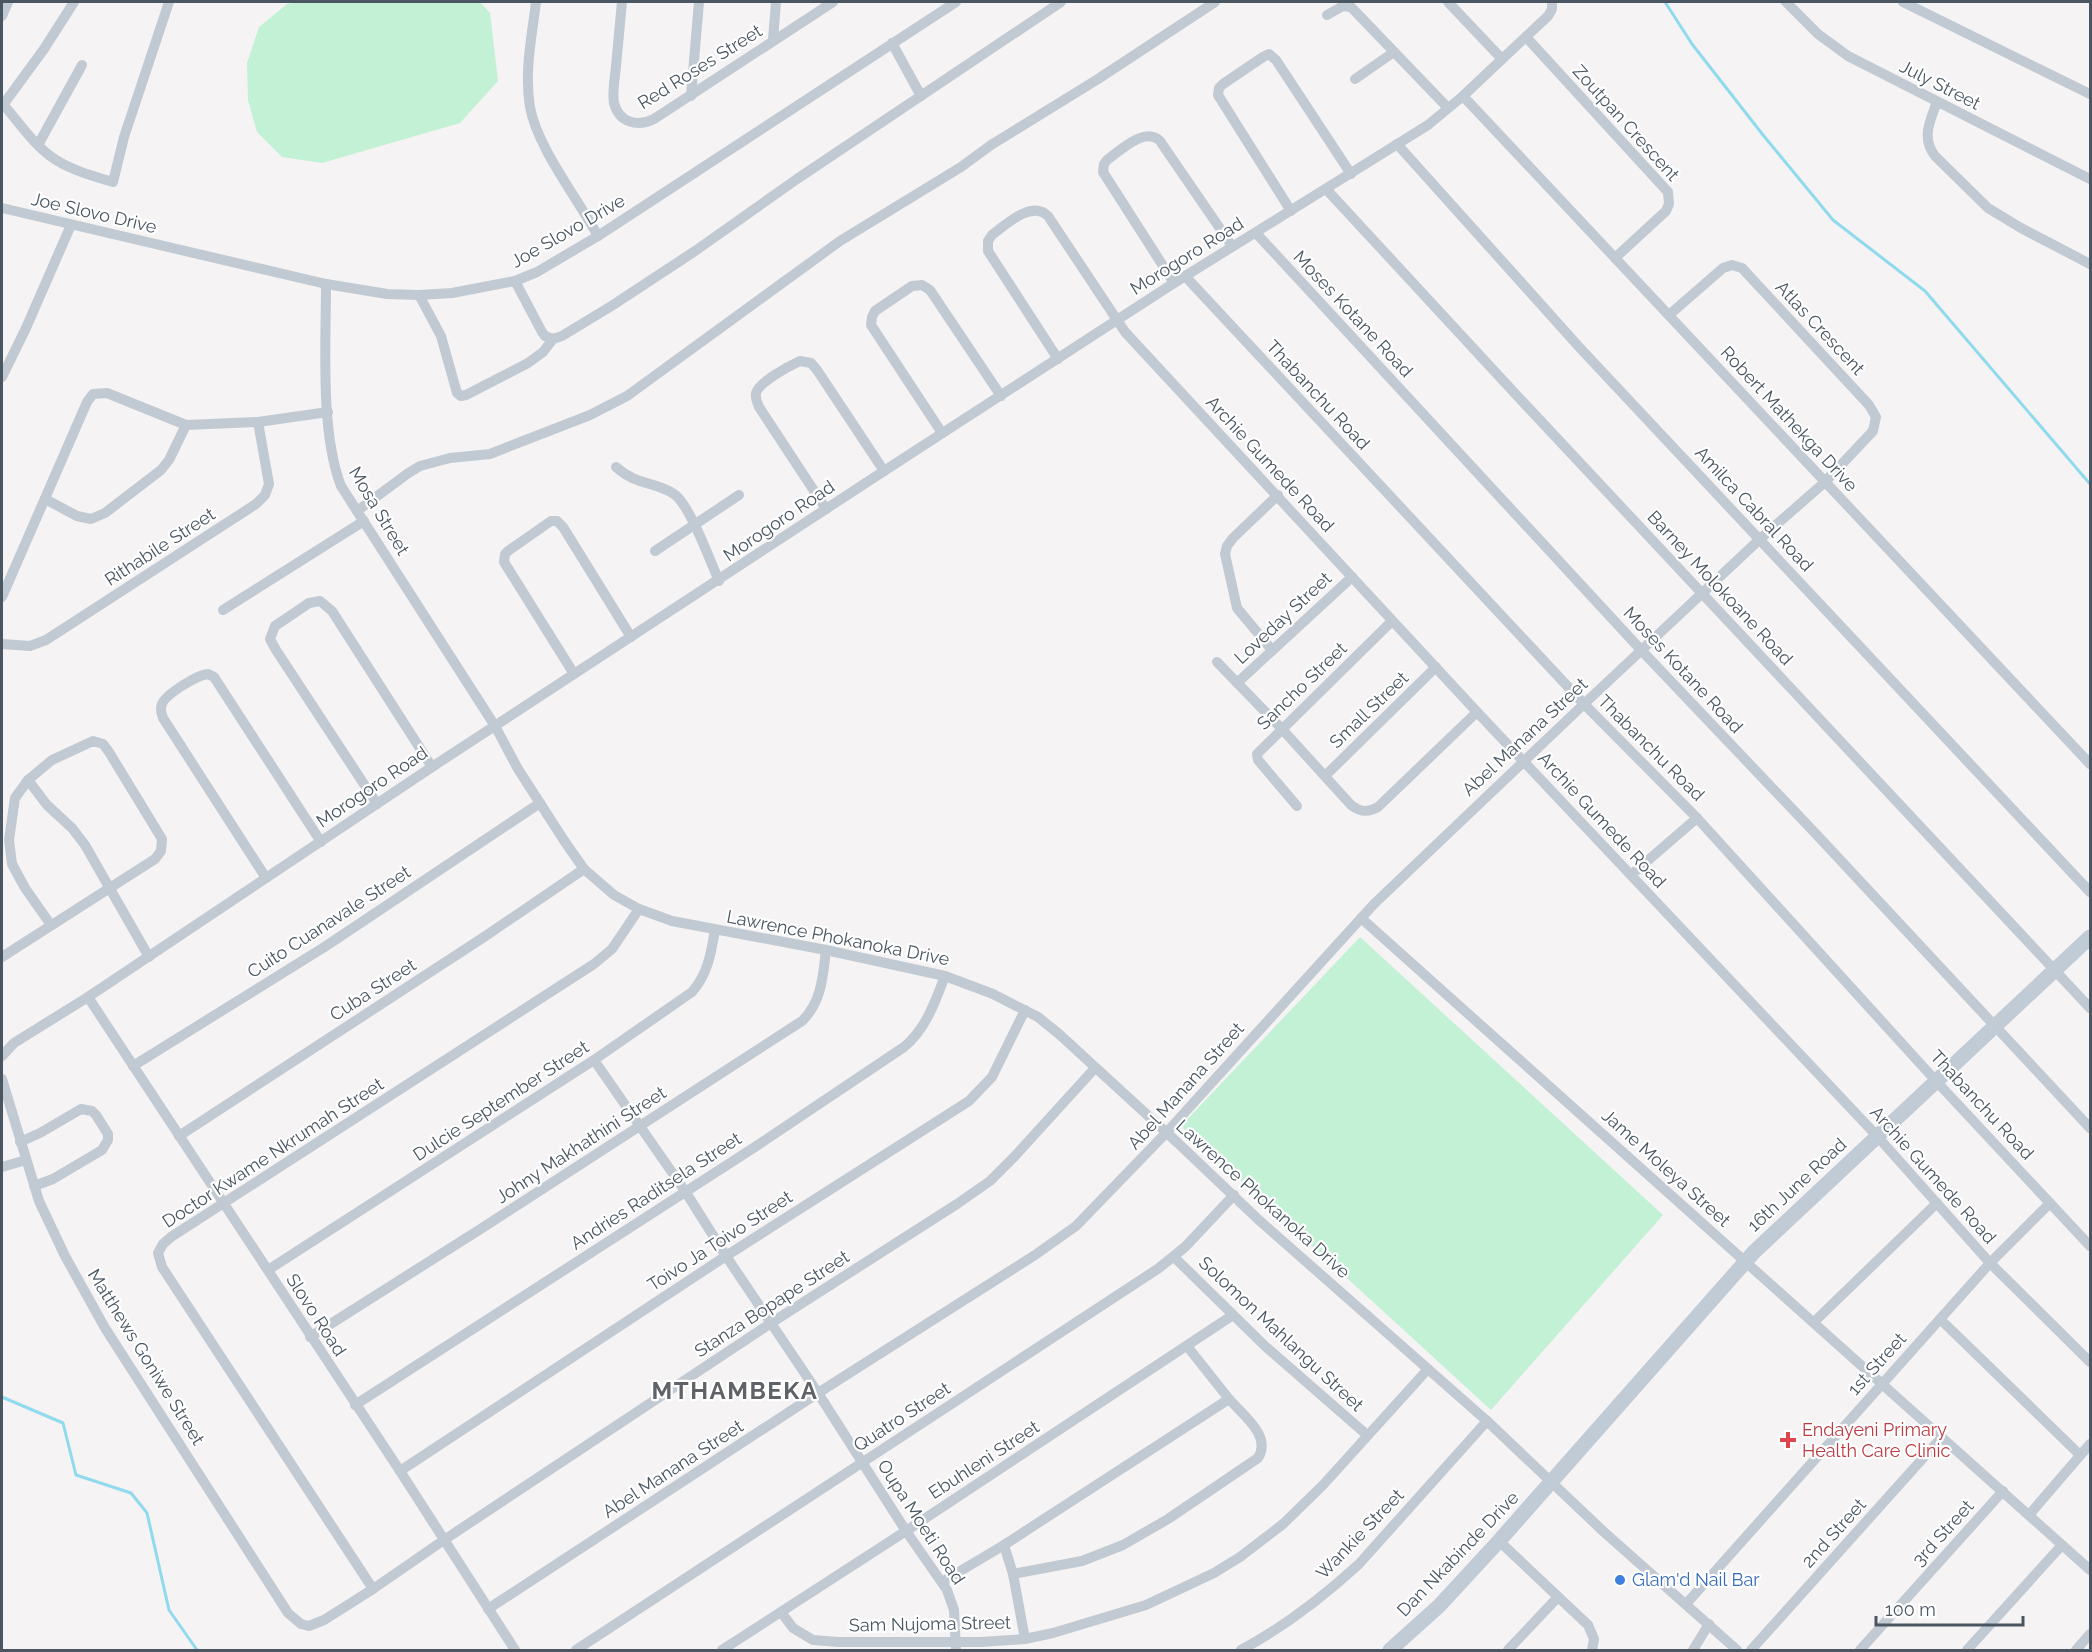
<svg xmlns="http://www.w3.org/2000/svg" width="2092" height="1652" font-family="Raleway,sans-serif">
<style>
.green{fill:#c3f1d5}
.lines{fill:none;stroke-linecap:round;stroke-linejoin:round}
.stream{stroke:#90daee;stroke-width:3}
.street{stroke:#c1cad2;stroke-width:10}
.secondary{stroke:#c1cbd6;stroke-width:15}
.health-dot{fill:#e0444e;stroke:#fff;stroke-width:2}
.shop-dot{fill:#3f7fe0;stroke:#fff;stroke-width:2}
.labels{text-anchor:middle;stroke-width:4.5;stroke-linejoin:round;paint-order:stroke}
.street-label{font-size:18px;fill:#4a5661;stroke:#fff}
.health-label{font-size:18px;fill:#be3a42;stroke:#fff;text-anchor:start}
.shop-label{font-size:18px;fill:#366cbe;stroke:#fff;text-anchor:start}
.district-label{font-size:24px;font-weight:bold;letter-spacing:1.5px;fill:#5f6368;stroke:#fff}
</style>
<rect width="100%" height="100%" fill="#f5f3f3"/>
<g class="green">
<path d="M299 2H480L490 13 498 81 460 123 322 163 282 157 257 132 248 100 247 63 259 27 287 4Z"/>
<path d="M1360 937 1663 1215 1491 1410 1181 1126Z"/>
</g>
<g class="lines">
<g class="stream">
<path d="M1665 2 1692 44 1763 135 1833 220 1925 291 2090 484"/>
<path d="M2 1397 63 1423 76 1475 131 1493 147 1513 169 1610 197 1650"/>
</g>
<g class="street">
<path d="M536 2C532 36 524 72 530 107 537 147 578 199 598 236"/>
<path d="M622 2C620 23 618 45 616 66 615 78 612 92 614 103 619 123 638 127 654 119L833 2"/>
<path d="M1448 2 1501 58"/>
<path d="M1786 2 1818 34 1848 56 2090 179"/>
<path d="M1903 2 2090 94"/>
<path d="M1327 15 1343 6 1351 7 1448 108"/>
<path d="M2 16 8 2"/>
<path d="M1526 37 1668 192 1669 204 1666 211 1615 258"/>
<path d="M773 40 776 2"/>
<path d="M892 43 921 96"/>
<path d="M1355 79 1394 52"/>
<path d="M691 96 699 2"/>
<path d="M1463 96 2090 764"/>
<path d="M1937 102C1930 121 1921 138 1935 156L1988 208 2021 228 2090 264"/>
<path d="M2 103C19 122 35 147 56 160 74 171 93 176 113 182L124 137 169 2"/>
<path d="M3 105 44 49 74 2"/>
<path d="M1397 144 1580 348 2090 892"/>
<path d="M38 145 82 65"/>
<path d="M1326 189 1523 402 2090 1008"/>
<path d="M2 208 326 284 387 294 419 295 452 293 515 281 537 272 598 236 956 2"/>
<path d="M1291 211 1218 95 1219 88 1223 84 1263 57 1269 54 1276 60 1351 174"/>
<path d="M1256 233 1642 651 1816 834 2090 1128"/>
<path d="M1185 276 1584 704 1697 818 1936 1081 2090 1246"/>
<path d="M515 281 542 332 545 336 553 339"/>
<path d="M1174 283 1103 172 1104 164 1107 160C1121 150 1145 126 1160 141L1232 246"/>
<path d="M326 284C326 343 320 432 341 486L495 726 518 769 565 842 584 869 614 895 639 909 672 921 826 950 945 976 993 994 1038 1017 1059 1034 1180 1145 1260 1221 1487 1421 1604 1532 1737 1650"/>
<path d="M419 295 441 336 457 393 461 396 466 395 528 363 543 352 553 339 562 336 613 305 695 251 797 179 1061 2"/>
<path d="M1058 359 988 251V241L992 235C1006 224 1032 200 1048 216L1125 332 1477 712 1877 1136 1990 1263 2090 1362"/>
<path d="M2 377 26 328 71 225"/>
<path d="M942 433 871 325 872 317 875 311 912 286 922 285 930 290 1001 396"/>
<path d="M616 467C637 486 655 481 674 494 690 505 710 561 719 581"/>
<path d="M45 499 77 516 91 519 105 513 161 470 169 460 186 425"/>
<path d="M826 509 759 407C757 402 755 398 756 393 759 382 789 366 800 361L811 363 817 370 884 471"/>
<path d="M357 511 407 474 420 466 450 458 490 454 590 415 627 396 840 241 961 167 991 145 1098 79 1215 2"/>
<path d="M655 551 739 495"/>
<path d="M2 597 87 402 93 394 107 393 186 425 258 422 328 412"/>
<path d="M223 610 364 521"/>
<path d="M2 644 30 646 46 640 256 504 265 495 269 484 258 422"/>
<path d="M1272 650 1237 608 1225 554 1227 546 1233 538 1278 495"/>
<path d="M1217 662 1281 728 1351 805C1360 812 1368 813 1378 807L1477 712"/>
<path d="M574 674 504 562 505 554 508 551 551 521H557L563 527 631 637"/>
<path d="M1237 683 1352 577"/>
<path d="M1325 776 1436 667"/>
<path d="M28 780 47 805 72 828 85 845 149 957"/>
<path d="M377 804 276 650 270 639 275 626 309 603 320 601 332 611 432 767"/>
<path d="M1297 806 1258 760 1257 754 1392 621"/>
<path d="M1631 875 1697 818"/>
<path d="M266 878 163 718C161 713 160 709 162 704 166 694 197 675 208 674L214 677 321 842"/>
<path d="M1361 918 2090 1570"/>
<path d="M2 957 155 859 161 851 162 839 109 752 103 744 93 741 52 760 28 780 15 798 9 840 12 864 25 888 51 925"/>
<path d="M88 997 400 1471 515 1650"/>
<path d="M2 1056 14 1043 88 997 432 767 884 471 1174 283 1428 125 1463 96 1548 16 1552 9V2"/>
<path d="M594 1060 685 1191 726 1256 818 1393 906 1531 947 1590 954 1610 956 1650"/>
<path d="M133 1066 326 946 540 803"/>
<path d="M2 1079 39 1201 65 1256 105 1328 288 1613 301 1624 309 1626 324 1620 373 1589 444 1540 771 1323 957 1204 990 1181 1015 1156 1095 1068"/>
<path d="M179 1136 484 937 584 869"/>
<path d="M20 1142 40 1133 81 1109 92 1111 96 1115 108 1134V1140L102 1150 53 1179 34 1186"/>
<path d="M2 1167 26 1160"/>
<path d="M1174 1257 1266 1347 1367 1435"/>
<path d="M268 1270 594 1060 692 992C708 974 711 953 715 930"/>
<path d="M1940 1319 2080 1455"/>
<path d="M1814 1322 1937 1203"/>
<path d="M310 1337 479 1230 802 1021C822 1002 823 975 826 950"/>
<path d="M355 1405 758 1145 904 1047C926 1029 935 1002 945 976"/>
<path d="M400 1471 726 1256 969 1101 992 1077 1025 1010"/>
<path d="M2029 1515 2090 1444"/>
<path d="M1499 1541 1588 1625 1594 1639 1592 1650"/>
<path d="M1004 1545 1013 1574 1025 1639"/>
<path d="M1013 1574 1082 1561 1123 1545 1168 1519 1258 1458C1272 1436 1243 1415 1229 1399"/>
<path d="M942 1582 1004 1545 1229 1399 1187 1346"/>
<path d="M373 1589 162 1267 158 1253 163 1244 171 1237 594 964 612 949 639 909"/>
<path d="M1686 1604 1990 1263 2050 1203"/>
<path d="M488 1609 818 1393 1035 1255 1076 1226 1166 1133 1374 904 1584 704 1760 539 1825 482 1873 431 1876 417 1869 405 1742 268 1732 265 1723 268 1669 315"/>
<path d="M781 1612 793 1628 813 1640 838 1642H981L1025 1639 1053 1633 1146 1605 1214 1573 1240 1557 1283 1524 1323 1485 1428 1369"/>
<path d="M576 1650 1159 1268 1185 1247 1234 1195"/>
<path d="M722 1650 906 1531 1233 1315"/>
<path d="M1241 1650C1284 1627 1323 1597 1359 1564L1487 1421"/>
<path d="M1508 1650 1558 1597"/>
<path d="M1693 1650 1709 1624"/>
<path d="M1751 1650 1942 1437"/>
<path d="M1860 1650 2003 1491"/>
<path d="M1967 1650 2062 1545"/>
<path d="M2076 1650 2090 1634"/>
</g>
<path class="secondary" d="M1390 1650 1439 1606 1499 1541 1754 1252 2090 937"/>
</g>
<path class="health-dot" d="M1785 1431h6v6h6v6h-6v6h-6v-6h-6v-6h6z"/>
<circle class="shop-dot" cx="1620" cy="1580" r="6"/>
<g class="labels">
<g class="street-label">
<text transform="translate(700 67) rotate(-32)" y="6">Red Roses Street</text>
<text transform="translate(1940 85) rotate(27)" y="6">July Street</text>
<text transform="translate(1626 123) rotate(48)" y="6">Zoutpan Crescent</text>
<text transform="translate(94 213) rotate(13)" y="6">Joe Slovo Drive</text>
<text transform="translate(568 231) rotate(-30)" y="6">Joe Slovo Drive</text>
<text transform="translate(1187 256) rotate(-32)" y="6">Morogoro Road</text>
<text transform="translate(1353 314) rotate(47)" y="6">Moses Kotane Road</text>
<text transform="translate(1820 328) rotate(47)" y="6">Atlas Crescent</text>
<text transform="translate(1318 395) rotate(47)" y="6">Thabanchu Road</text>
<text transform="translate(1789 419) rotate(47)" y="6">Robert Mathekga Drive</text>
<text transform="translate(1270 464) rotate(47)" y="6">Archie Gumede Road</text>
<text transform="translate(1754 509) rotate(47)" y="6">Amilca Cabral Road</text>
<text transform="translate(379 511) rotate(59)" y="6">Mosa Street</text>
<text transform="translate(779 521) rotate(-34)" y="6">Morogoro Road</text>
<text transform="translate(160 547) rotate(-33)" y="6">Rithabile Street</text>
<text transform="translate(1720 588) rotate(47)" y="6">Barney Molokoane Road</text>
<text transform="translate(1283 618) rotate(-43)" y="6">Loveday Street</text>
<text transform="translate(1683 670) rotate(47)" y="6">Moses Kotane Road</text>
<text transform="translate(1302 686) rotate(-44)" y="6">Sancho Street</text>
<text transform="translate(1369 710) rotate(-44)" y="6">Small Street</text>
<text transform="translate(1525 737) rotate(-43)" y="6">Abel Manana Street</text>
<text transform="translate(1651 748) rotate(45)" y="6">Thabanchu Road</text>
<text transform="translate(372 787) rotate(-34)" y="6">Morogoro Road</text>
<text transform="translate(1602 820) rotate(47)" y="6">Archie Gumede Road</text>
<text transform="translate(329 922) rotate(-33)" y="6">Cuito Cuanavale Street</text>
<text transform="translate(838 938) rotate(11)" y="6">Lawrence Phokanoka Drive</text>
<text transform="translate(373 990) rotate(-33)" y="6">Cuba Street</text>
<text transform="translate(1186 1086) rotate(-48)" y="6">Abel Manana Street</text>
<text transform="translate(501 1101) rotate(-33)" y="6">Dulcie September Street</text>
<text transform="translate(1982 1105) rotate(47)" y="6">Thabanchu Road</text>
<text transform="translate(581 1145) rotate(-33)" y="6">Johny Makhathini Street</text>
<text transform="translate(273 1153) rotate(-33)" y="6">Doctor Kwame Nkrumah Street</text>
<text transform="translate(1666 1168) rotate(42)" y="6">Jame Moleya Street</text>
<text transform="translate(1933 1175) rotate(48)" y="6">Archie Gumede Road</text>
<text transform="translate(1797 1185) rotate(-43)" y="6">16th June Road</text>
<text transform="translate(656 1191) rotate(-33)" y="6">Andries Raditsela Street</text>
<text transform="translate(1263 1199) rotate(42)" y="6">Lawrence Phokanoka Drive</text>
<text transform="translate(720 1241) rotate(-33)" y="6">Toivo Ja Toivo Street</text>
<text transform="translate(772 1304) rotate(-33)" y="6">Stanza Bopape Street</text>
<text transform="translate(316 1315) rotate(57)" y="6">Slovo Road</text>
<text transform="translate(1281 1334) rotate(43)" y="6">Solomon Mahlangu Street</text>
<text transform="translate(146 1357) rotate(58)" y="6">Matthews Goniwe Street</text>
<text transform="translate(1877 1364) rotate(-48)" y="6">1st Street</text>
<text transform="translate(902 1417) rotate(-33)" y="6">Quatro Street</text>
<text transform="translate(984 1460) rotate(-33)" y="6">Ebuhleni Street</text>
<text transform="translate(673 1469) rotate(-33)" y="6">Abel Manana Street</text>
<text transform="translate(921 1522) rotate(57)" y="6">Oupa Moeti Road</text>
<text transform="translate(1834 1533) rotate(-48)" y="6">2nd Street</text>
<text transform="translate(1943 1533) rotate(-48)" y="6">3rd Street</text>
<text transform="translate(1360 1534) rotate(-46)" y="6">Wankie Street</text>
<text transform="translate(1458 1554) rotate(-46)" y="6">Dan Nkabinde Drive</text>
<text transform="translate(930 1624) rotate(-1)" y="6">Sam Nujoma Street</text>
</g>
<g class="health-label">
<text x="1802" y="1436">Endayeni Primary<tspan x="1802" dy="21">Health Care Clinic</tspan></text>
</g>
<g class="shop-label">
<text x="1632" y="1586">Glam'd Nail Bar</text>
</g>
<g class="district-label">
<text x="735" y="1399">MTHAMBEKA</text>
</g>
</g>
<rect width="2092" height="1652" fill="none" stroke="#4a5661" stroke-width="6"/>
<path d="M1876 1616v9h147v-9" fill="none" stroke="#4a5661" stroke-width="3"/>
<text x="1885" y="1616" font-size="18" fill="#4a5661" stroke="#ffffff" stroke-width="4.5" paint-order="stroke">100 m</text>
</svg>
